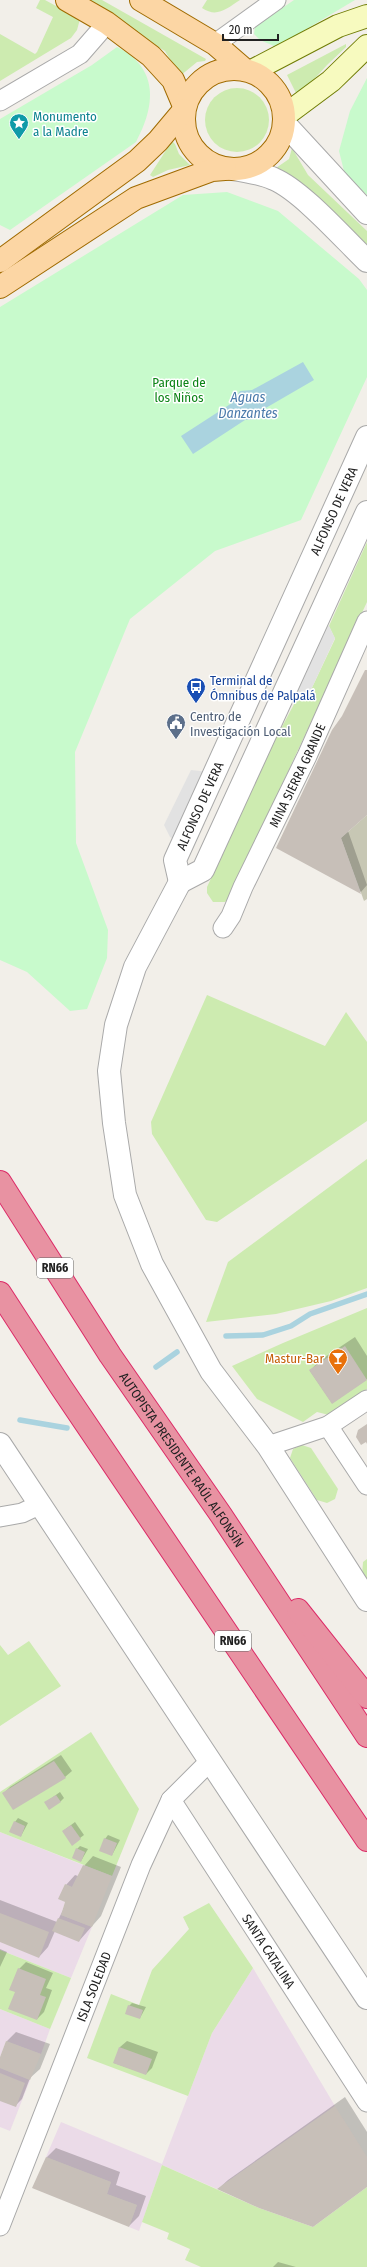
<svg xmlns="http://www.w3.org/2000/svg" width="367" height="2267" font-family="'Fira Sans Condensed',sans-serif">
<style>
.industrial{fill:#ebdbe8}
.construction{fill:#c7c7b4}
.grass{fill:#cdebb0}
.park{fill:#c8facc}
.parking{fill:#e2e2e2}
.water{fill:#aad3df}
.shadow{fill:#0003}
.lines{fill:none;stroke-linecap:round;stroke-linejoin:round}
.stream{stroke:#aad3df;stroke-width:5.5}
.building{fill:#c7bfb8}
.minor-casing{stroke:#a9a9a9;stroke-width:21}
.tertiary-casing{stroke:#a9a9a9;stroke-width:24}
.secondary-casing{stroke:#707d05;stroke-width:24}
.primary-casing{stroke:#a06b00;stroke-width:24}
.motorway-casing{stroke:#dc2a67;stroke-width:24}
.minor{stroke:#fff;stroke-width:19}
.tertiary{stroke:#fff;stroke-width:22}
.secondary{stroke:#f7fabf;stroke-width:22}
.primary{stroke:#fcd6a4;stroke-width:22}
.motorway{stroke:#e892a2;stroke-width:22}
.labels{text-anchor:middle;stroke-width:3;stroke-linejoin:round;paint-order:stroke}
.shield{fill:#fff;stroke:#646464;stroke-width:1}
.shield-label{font-size:12px;font-weight:bold;fill:#222}
.culture-label{font-size:13px;fill:#0d838f;stroke:#fff;text-anchor:start}
.park-label{font-size:13px;fill:#0c8416;stroke:#fff}
.street-label{font-size:13px;fill:#222;stroke:#fff}
.transit-label{font-size:13px;fill:#164399;stroke:#fff;text-anchor:start}
.service-label{font-size:13px;fill:#4e5e75;stroke:#fff;text-anchor:start}
.food-label{font-size:13px;fill:#c56008;stroke:#fff;text-anchor:end}
.water-label{font-size:14px;font-style:italic;fill:#4a7aab;stroke:#fff}
</style>
<rect width="100%" height="100%" fill="#f2efe9"/>
<g class="industrial">
<path d="M0 1832 83 1865 72 1887 65 1884 59 1899 65 1902 61 1915 92 1927 71 1978 0 1950Z"/>
<path d="M253 1968 335 2106 217 2189 162 2165 139 2231 129 2227 137 2205 107 2194 111 2182 46 2157 61 2122 162 2164 212 2033Z"/>
<path d="M0 2009 50 2029 41 2054 6 2041 0 2057Z"/>
<path d="M0 2068 30 2080 10 2131 0 2127Z"/>
</g>
<path class="construction" d="M367 815V899L364 901 341 838Z"/>
<g class="grass">
<path d="M40 0H45L80 19 77 30 71 38 0 81V34L35 54 37 52 53 17 36 8Z"/>
<path d="M79 0H102L206 59 205 61 197 62 180 76 165 51Z"/>
<path d="M207 0H240C226 9 217 18 202 8Z"/>
<path d="M346 44V47L327 65 298 97 287 75Z"/>
<circle cx="237" cy="120" r="32"/>
<path d="M172 141 175 144 179 154 190 165 168 170 153 177 150 175Z"/>
<path d="M292 148 308 175 367 231V249L276 168 289 159Z"/>
<path d="M367 542V602L229 898 225 902H213L207 893V887L276 738 300 693 309 694 335 639 329 626Z"/>
<path d="M207 995 325 1046 346 1012 367 1042V1121L217 1222 206 1220 152 1134 151 1122Z"/>
<path d="M367 1159V1288L331 1301 276 1314 206 1322 228 1262Z"/>
<path d="M367 1308V1389L329 1415 317 1412 303 1422 257 1399 232 1366 283 1343Z"/>
<path d="M302 1445 311 1448 338 1489 335 1499 327 1503 317 1500 290 1458 293 1449Z"/>
<path d="M367 1559V1583L362 1576 363 1562Z"/>
<path d="M29 1641 61 1686 0 1726V1645L8 1655Z"/>
<path d="M91 1732 139 1809 112 1876 0 1832V1792Z"/>
<path d="M209 1903 253 1968 212 2033 188 2096 87 2058 111 1994 139 2005 152 1970 189 1929 183 1917Z"/>
<path d="M0 1950 71 1978 50 2029 0 2009Z"/>
<path d="M162 2165 259 2208 313 2227 367 2187V2267H201L185 2260 190 2249 167 2239 169 2233 142 2222Z"/>
</g>
<g class="park">
<path d="M294 0H355L288 40 274 46 260 40 254 34 255 27Z"/>
<path d="M117 47C159 68 156 105 136 142L10 230 0 225V119L92 65Z"/>
<path d="M367 78V195L345 175 339 151 350 111Z"/>
<path d="M227 192 278 211 359 279 367 290V377L301 520 215 551 130 619 75 752 76 843 108 930 107 958 87 1009 70 1011 27 972 0 960V307L183 195Z"/>
</g>
<g class="parking">
<path d="M321 622 329 626 335 638 309 694 291 692Z"/>
<path d="M191 770 209 772 178 842 170 837 164 825Z"/>
</g>
<path class="water" d="M303 362 314 380 264 409 257 419 245 420 193 454 181 436 232 403 240 391 252 390Z"/>
<g class="shadow">
<path d="M367 670V814L348 831 367 885 361 892 277 847Z"/>
<path d="M355 1337 367 1356V1379L332 1403 310 1371 319 1361Z"/>
<path d="M61 1755 72 1771 65 1777 4 1793 10 1787Z"/>
<path d="M60 1792 64 1798 60 1802H46Z"/>
<path d="M18 1818 28 1823 21 1836 15 1822Z"/>
<path d="M75 1822 84 1835 72 1844 63 1831Z"/>
<path d="M108 1835 120 1840 112 1855 105 1839Z"/>
<path d="M80 1846 88 1849 81 1861 77 1849Z"/>
<path d="M93 1856 121 1867 101 1916 79 1941 55 1931 48 1947 39 1957 0 1941V1900L57 1922 67 1902 66 1885 75 1875 78 1876 84 1866Z"/>
<path d="M0 1949 7 1952 0 1967Z"/>
<path d="M26 1962 53 1973 46 1988 52 1990 44 2012 37 2019 17 1991 19 1969Z"/>
<path d="M132 2003 146 2007 140 2018 129 2006Z"/>
<path d="M16 2032 50 2044 40 2069 30 2078 22 2099 15 2106 0 2100V2060L7 2041Z"/>
<path d="M127 2041 158 2052 152 2068 146 2074 114 2063 120 2047Z"/>
<path d="M345 2097 367 2132V2186L218 2189 228 2180Z"/>
<path d="M56 2148 120 2172 116 2185 146 2196 139 2216 129 2226 34 2188 47 2157Z"/>
<path d="M278 2262 296 2267H273Z"/>
</g>
<g class="lines">
<g class="stream">
<path d="M226 1336 263 1335 291 1326 310 1314 367 1294"/>
<path d="M156 1367 177 1352"/>
<path d="M20 1420 67 1428"/>
</g>
</g>
<g class="building">
<path d="M365 670H367V815L341 838 361 894 276 848 332 730 342 716Z"/>
<path d="M345 1346 367 1380 332 1404 309 1370Z"/>
<path d="M367 1424V1444L366 1442 361 1445 356 1437 358 1430Z"/>
<path d="M54 1761 66 1778 13 1810 2 1793Z"/>
<path d="M56 1795 61 1802 49 1810 44 1802Z"/>
<path d="M14 1821 25 1826 21 1837 9 1832Z"/>
<path d="M71 1825 81 1839 72 1846 62 1831Z"/>
<path d="M104 1838 117 1843 112 1856 99 1851Z"/>
<path d="M76 1848 85 1852 81 1862 72 1858Z"/>
<path d="M83 1865 112 1876 92 1927 61 1915 65 1902 58 1899 65 1884 72 1887Z"/>
<path d="M0 1913 49 1932 39 1958 0 1942Z"/>
<path d="M58 1918 85 1928 79 1942 52 1931Z"/>
<path d="M18 1968 46 1979 40 1995 46 1997 37 2020 8 2009 15 1992 9 1990Z"/>
<path d="M128 2005 143 2010 140 2019 125 2014Z"/>
<path d="M6 2041 41 2054 30 2080 0 2068V2057Z"/>
<path d="M119 2047 152 2059 146 2075 113 2063Z"/>
<path d="M0 2073 25 2083 16 2107 0 2101Z"/>
<path d="M335 2106 367 2157V2187L313 2227 259 2208 217 2189Z"/>
<path d="M46 2157 111 2182 107 2194 137 2205 129 2227 32 2188Z"/>
</g>
<g class="lines">
<defs>
<g id="minor">
<path d="M215 44 276 0"/>
<path d="M0 101 80 54 107 23"/>
<path id="s1" d="M223 928 231 916 243 887 307 756 367 621"/>
<path d="M328 1426 367 1485"/>
<path d="M268 1446 328 1426 367 1400"/>
<path d="M0 1517 22 1513 41 1504"/>
<path id="s2" d="M171 1800 367 2102"/>
<path id="s3" d="M0 2226 141 1865 171 1800 210 1761"/>
</g>
<g id="tertiary">
<path d="M284 123 367 213"/>
<path d="M233 169C247 171 261 173 274 179 302 191 344 239 367 261"/>
<path d="M180 882 135 967 116 1025 109 1071 114 1123 125 1195 152 1264 211 1371 268 1446 367 1600"/>
<path id="s4" d="M180 882 175 860 367 437"/>
<path d="M180 882 203 870 367 512"/>
<path d="M0 1444 367 1998"/>
</g>
<g id="secondary">
<path d="M252 71 338 26 367 16"/>
<path d="M284 116 331 81 367 46"/>
</g>
<g id="primary">
<path d="M67 0 107 23 151 56 173 80 184 106"/>
<path d="M141 0 215 44 245 70"/>
<circle cx="234" cy="119" r="50"/>
<path d="M0 261 137 161 158 141 184 110"/>
<path d="M0 287 136 198 212 170 225 169"/>
</g>
<g id="motorway">
<path id="s5" d="M0 1182 110 1355 221 1515 367 1736"/>
<path d="M0 1293 61 1387 367 1840"/>
<path d="M298 1610 367 1697"/>
</g>
</defs>
<use href="#minor" class="minor-casing"/>
<use href="#tertiary" class="tertiary-casing"/>
<use href="#secondary" class="secondary-casing"/>
<use href="#primary" class="primary-casing"/>
<use href="#motorway" class="motorway-casing"/>
<use href="#minor" class="minor"/>
<use href="#tertiary" class="tertiary"/>
<use href="#secondary" class="secondary"/>
<use href="#primary" class="primary"/>
<use href="#motorway" class="motorway"/>
</g>
<defs>
<symbol id="sight-pin" viewBox="-11 -11 22 30"><path d="M0 17L-7.5 6A9.5 9.5 0 1 1 7.5 6Z" fill="#0f9aa8" stroke="#fff"/><path d="M0-6L1.8-2.2L6-1.7L2.9 1.2L3.7 5.4L0 3.3L-3.7 5.4L-2.9 1.2L-6-1.7L-1.8-2.2Z" fill="#fff"/></symbol>
<symbol id="bus-pin" viewBox="-11 -11 22 30"><path d="M0 17L-7.5 6A9.5 9.5 0 1 1 7.5 6Z" fill="#1a4fb4" stroke="#fff"/><path d="M-5-6H5V4H4V6H2V4H-2V6H-4V4H-5ZM-3.5-4V0h7V-4ZM-3.5 1.2v1.5H-2V1.2ZM2 1.2v1.5H3.5V1.2Z" fill="#fff"/></symbol>
<symbol id="civic-pin" viewBox="-11 -11 22 30"><path d="M0 17L-7.5 6A9.5 9.5 0 1 1 7.5 6Z" fill="#5c6f8a" stroke="#fff"/><path d="M-.6-6.5H3V-4.5H.6V-3L4-1V1h2V6H-6V1h2V-1L-.6-3ZM-1.2 2.5V6h2.4V2.5Z" fill="#fff"/></symbol>
<symbol id="bar-pin" viewBox="-11 -11 22 30"><path d="M0 17L-7.5 6A9.5 9.5 0 1 1 7.5 6Z" fill="#e8710a" stroke="#fff"/><path d="M-6-5H6L.8 .8V4.5H3.5V6h-7V4.5H-.8V.8Z" fill="#fff"/></symbol>
</defs>
<g fill-rule="evenodd">
<use href="#sight-pin" x="8" y="112" width="22" height="30"/>
<use href="#bus-pin" x="185" y="676" width="22" height="30"/>
<use href="#civic-pin" x="165" y="712" width="22" height="30"/>
<use href="#bar-pin" x="327" y="1347" width="22" height="30"/>
</g>
<g class="labels">
<g class="shield">
<rect x="37" y="1258" width="36" height="20" rx="3"/>
<rect x="215" y="1631" width="36" height="20" rx="3"/>
</g>
<g class="shield-label">
<text x="55" y="1272">RN66</text>
<text x="233" y="1645">RN66</text>
</g>
<g class="culture-label">
<text x="33" y="121">Monumento<tspan x="33" dy="15">a la Madre</tspan></text>
</g>
<g class="park-label">
<text x="179" y="387">Parque de<tspan x="179" dy="15">los Niños</tspan></text>
</g>
<g class="street-label">
<text dy="5" stroke="none"><textPath href="#s4" startOffset="406">ALFONSO DE VERA</textPath></text>
<text dy="5" stroke="none"><textPath href="#s1" startOffset="170">MINA SIERRA GRANDE</textPath></text>
<text dy="5" stroke="none"><textPath href="#s4" startOffset="82">ALFONSO DE VERA</textPath></text>
<text dy="5" stroke="none"><textPath href="#s5" startOffset="332">AUTOPISTA PRESIDENTE RAÚL ALFONSÍN</textPath></text>
<text dy="5" stroke="none"><textPath href="#s2" startOffset="180">SANTA CATALINA</textPath></text>
<text dy="5" stroke="none"><textPath href="#s3" startOffset="257">ISLA SOLEDAD</textPath></text>
</g>
<g class="transit-label">
<text x="210" y="685">Terminal de<tspan x="210" dy="15">Ómnibus de Palpalá</tspan></text>
</g>
<g class="service-label">
<text x="190" y="721">Centro de<tspan x="190" dy="15">Investigación Local</tspan></text>
</g>
<g class="food-label">
<text x="324" y="1363">Mastur-Bar</text>
</g>
<g class="water-label">
<text x="248" y="402">Aguas<tspan x="248" dy="16">Danzantes</tspan></text>
</g>
</g>
<path d="M223 34v6h55v-6" fill="none" stroke="#222222" stroke-width="2"/>
<text x="229" y="34" font-size="12" fill="#222222" stroke="#ffffff" stroke-width="3" paint-order="stroke">20 m</text>
</svg>
